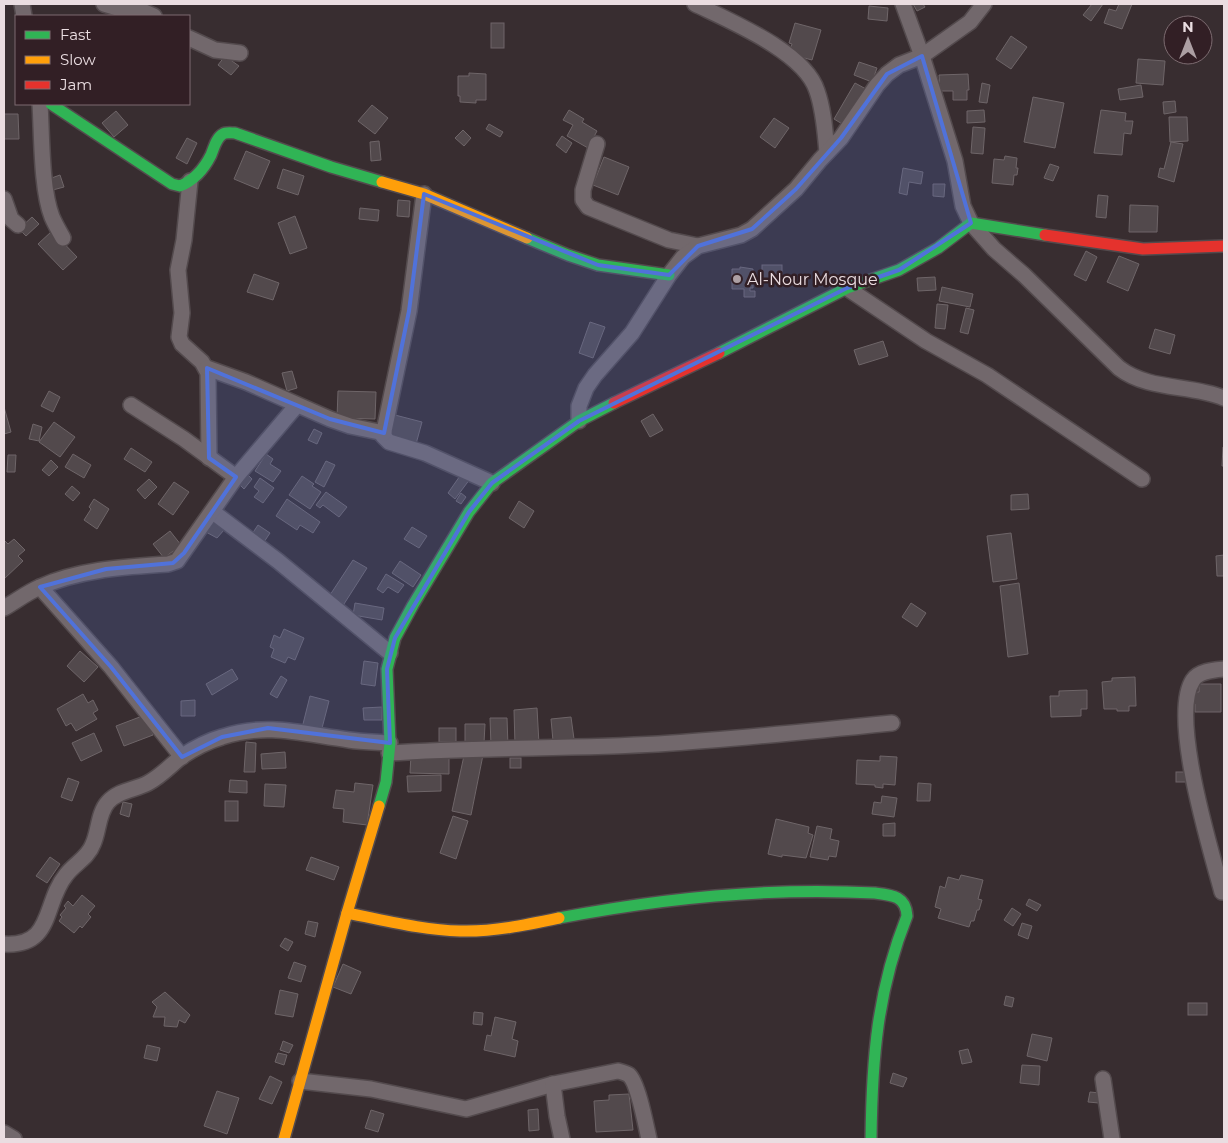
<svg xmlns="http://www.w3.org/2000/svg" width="1228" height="1143" font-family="Montserrat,sans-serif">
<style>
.building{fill:#52494c;stroke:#6e6568}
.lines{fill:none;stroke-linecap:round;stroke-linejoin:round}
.street-casing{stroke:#534a4d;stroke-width:18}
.fast-casing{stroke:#534a4d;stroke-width:14}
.slow-casing{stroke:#534a4d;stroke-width:14}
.jam-casing{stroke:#534a4d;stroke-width:14}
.street{stroke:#72686c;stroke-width:15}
.fast{stroke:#30b455;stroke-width:11}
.slow{stroke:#ff9f0a;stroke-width:11}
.jam{stroke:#e5322d;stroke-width:11}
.marked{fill:#5072da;fill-opacity:0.2;stroke:#5072da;stroke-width:4;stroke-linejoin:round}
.poi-dot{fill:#ac9fa3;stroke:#321f25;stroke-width:2}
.labels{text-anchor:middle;stroke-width:5;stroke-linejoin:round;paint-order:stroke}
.poi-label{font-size:16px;fill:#eadde1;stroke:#321f25;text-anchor:start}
</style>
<rect width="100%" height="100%" fill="#382d30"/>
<g class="building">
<path d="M913 4H923L925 7 917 11Z"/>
<path d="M1092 4H1103L1091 21 1083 15Z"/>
<path d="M1119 4H1132L1122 29 1104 23 1109 9 1116 11Z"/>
<path d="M869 6 888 8 887 21 868 19Z"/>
<rect x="491" y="23" width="13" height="25"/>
<path d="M795 23 821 30 812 60 789 54 792 44 789 43Z"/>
<path d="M1011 36 1027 47 1011 69 996 59Z"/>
<path d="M225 56 239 66 231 75 218 65Z"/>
<path d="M1138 59 1165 61 1163 85 1136 83Z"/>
<path d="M859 62 877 68 872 82 854 75Z"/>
<path d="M469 73 486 74V100H476V103L460 102V96H458V76H469Z"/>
<path d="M968 74 969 90H967V100H953V91H940L939 75Z"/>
<path d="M855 83 866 89 844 125 834 119Z"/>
<path d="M982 83 990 85 987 103 979 102Z"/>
<path d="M1141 85 1143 97 1120 100 1118 89Z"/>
<path d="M1033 97 1064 103 1055 148 1024 142Z"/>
<path d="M1175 101 1176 112 1164 114 1163 102Z"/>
<path d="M372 105 388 118 375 134 358 121Z"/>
<path d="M569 110 584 119 582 122 597 131 588 148 567 136 573 125 563 120Z"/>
<path d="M984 110 985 122 967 123V111Z"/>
<path d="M1101 110 1126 113 1125 121H1133L1131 134 1124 133 1122 155 1094 153Z"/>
<path d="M116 111 128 125 114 137 102 123Z"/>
<path d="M4 114H18L19 139H4Z"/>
<path d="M1169 117H1187L1188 141 1170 142Z"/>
<path d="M774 118 789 128 775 148 760 137Z"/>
<path d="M489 124 503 132 500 137 486 129Z"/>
<path d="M973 127 985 128 983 154 971 153Z"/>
<path d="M463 130 471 138 464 146 455 138Z"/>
<path d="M562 136 572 143 566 153 556 145Z"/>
<path d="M187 138 197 143 187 164 176 158Z"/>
<path d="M379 141 381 160 371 161 370 142Z"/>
<path d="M1171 142 1183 144 1174 182 1158 177 1160 168 1164 169Z"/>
<path d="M246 151 270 161 258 189 234 179Z"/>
<path d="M1005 156 1017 158 1016 168H1018L1017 175H1014L1013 185 992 183 994 159 1004 160Z"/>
<path d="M604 157 629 167 618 195 593 185Z"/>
<path d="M1050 164 1059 167 1053 181 1044 178Z"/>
<path d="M903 168 923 172 921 184 909 182 907 195 899 193Z"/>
<path d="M283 169 304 176 298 195 277 188Z"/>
<path d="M60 175 64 187 49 191 46 180Z"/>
<path d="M933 184H945L944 197 933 196Z"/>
<path d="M1098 195 1108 196 1106 218 1096 217Z"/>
<path d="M398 200 410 201 409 217 397 216Z"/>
<path d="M1130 205 1158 206 1157 232H1129Z"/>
<path d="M360 208 379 210 378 221 359 219Z"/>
<path d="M295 216 307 248 290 254 278 223Z"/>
<path d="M32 217 39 224 26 236 19 229Z"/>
<path d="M52 231 77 257 63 270 38 244Z"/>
<path d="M1086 251 1097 257 1086 281 1074 275Z"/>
<path d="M1119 256 1139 264 1128 291 1107 282Z"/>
<rect x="762" y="265" width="20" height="16"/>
<path d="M740 267 753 269V288H750V291H755V297H744V289H732V269H740Z"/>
<path d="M254 274 279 283 273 300 247 292Z"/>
<path d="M935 277 936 290 918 291 917 278Z"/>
<path d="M942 287 973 294 970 307 939 301Z"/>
<path d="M937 304 948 305 945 329 935 328Z"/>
<path d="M966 308 974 310 968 334 960 332Z"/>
<path d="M590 322 605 327 593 358 579 353Z"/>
<path d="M1155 329 1175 335 1170 354 1149 348Z"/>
<path d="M883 341 888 356 859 365 854 350Z"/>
<path d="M292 371 297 388 287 391 282 373Z"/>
<path d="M49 391 60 397 53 412 41 406Z"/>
<path d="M338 391 376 392 375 419 337 418Z"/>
<path d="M4 407 11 432 4 434Z"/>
<path d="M653 414 663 430 650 437 641 421Z"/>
<path d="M395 415 422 422 416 444 390 437Z"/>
<path d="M54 422 75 437 60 457 39 442Z"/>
<path d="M33 424 42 427 39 441 29 439Z"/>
<path d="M314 429 322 433 317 444 308 440Z"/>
<path d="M1223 447H1224V466H1222Z"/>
<path d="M131 448 152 462 145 472 124 459Z"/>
<path d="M73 454 91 465 84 478 65 467Z"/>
<path d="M266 454 273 459 270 464 281 471 273 482 255 471Z"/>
<path d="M8 455H16L15 472H7Z"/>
<path d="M51 460 58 467 49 476 42 470Z"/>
<path d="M326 461 335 465 324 487 315 482Z"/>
<path d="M462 473 470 479 455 499 448 493Z"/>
<path d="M247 474 252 479 244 489 238 483Z"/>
<path d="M302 476 314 484 312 486 321 492 310 509 289 495Z"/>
<path d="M260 478 274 488 263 503 254 497 259 491 254 487Z"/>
<path d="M149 479 157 487 145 499 137 490Z"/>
<path d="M174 482 189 492 173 515 158 504Z"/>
<path d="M72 486 80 493 73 501 65 494Z"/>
<path d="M326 492 347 507 339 517 323 505 320 508 316 505Z"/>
<path d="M461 493 466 497 461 504 456 501Z"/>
<path d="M1028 494 1029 509 1011 510V495Z"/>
<path d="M94 499 109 509 97 529 84 520 91 509 89 507Z"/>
<path d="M287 499 320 522 313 533 300 525 297 530 276 516Z"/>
<path d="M519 501 534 511 524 528 509 518Z"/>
<path d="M213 522 224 530 217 538 206 532Z"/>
<path d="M258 525 270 533 262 545 250 537Z"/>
<path d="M412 527 427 536 419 548 404 539Z"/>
<path d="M170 531 181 545 164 558 153 544Z"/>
<path d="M1011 533 1017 579 993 582 987 536Z"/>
<path d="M14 539 25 550 18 556 23 561 4 579V540L8 544Z"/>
<path d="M1224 555V576H1217L1216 556Z"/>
<path d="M353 560 367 568 344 604 330 595Z"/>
<path d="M400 561 421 575 413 587 392 573Z"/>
<path d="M386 574 404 585 398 593 388 587 383 593 377 589Z"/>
<path d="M1019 583 1028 654 1008 657 1000 586Z"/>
<path d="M355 603 384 608 382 620 353 615Z"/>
<path d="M911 603 926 613 917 627 902 617Z"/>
<path d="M284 629 304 638 295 660 288 657 285 663 271 657 274 649 270 647 274 635 280 638Z"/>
<path d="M80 651 98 667 84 682 67 666Z"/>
<path d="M364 661 378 663 375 686 361 684Z"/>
<path d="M232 669 238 679 212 695 206 684Z"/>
<path d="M281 676 287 680 277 698 270 694Z"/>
<path d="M1135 677 1136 706H1129V711H1117V709H1104L1102 682 1112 681V678Z"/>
<path d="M1199 684H1221V712H1195V704H1191V692H1199Z"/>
<path d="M1087 690V709H1081V716L1051 717 1050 696H1059V691Z"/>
<path d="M83 694 88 703 93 700 98 710 93 713 97 719 76 731 71 723 66 726 57 709Z"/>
<path d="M310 696 329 701 321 732 302 728Z"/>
<path d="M195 700V716H181V701Z"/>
<path d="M382 707V720H364L363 708Z"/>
<path d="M537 708 539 744 515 745 514 710Z"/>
<path d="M145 715 153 735 124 746 116 726Z"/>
<path d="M571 717 574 739 553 741 551 719Z"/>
<path d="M490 718H507L508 746H491Z"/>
<path d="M465 724H485L484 743 465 742Z"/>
<rect x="439" y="728" width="17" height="14"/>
<path d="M94 733 102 751 81 761 72 743Z"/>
<path d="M246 742 256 743 255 772H244Z"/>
<path d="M465 751 483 755 471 815 452 811Z"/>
<path d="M285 752 286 768 262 769 261 754Z"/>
<path d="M411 755 449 756V774L410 773Z"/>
<path d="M880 756 897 757 895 785 883 784V788L875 787V785L856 784 857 760 880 761Z"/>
<rect x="510" y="758" width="11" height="10"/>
<rect x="1176" y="772" width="11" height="10"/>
<path d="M441 775V791L408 792 407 776Z"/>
<path d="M68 778 79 782 72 801 61 797Z"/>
<path d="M230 780 247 781V793L229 792Z"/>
<path d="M355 783 373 785 367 825 343 822 344 809 333 808 336 790 354 792Z"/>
<path d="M918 783 931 784 930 801H917Z"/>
<path d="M265 784 286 785 284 807 264 806Z"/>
<path d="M882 796 897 798 894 817 872 814 874 802 881 803Z"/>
<rect x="225" y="801" width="13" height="20"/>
<path d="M123 802 132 804 129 817 120 814Z"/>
<path d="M453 816 468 821 456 859 440 853Z"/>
<path d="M776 819 809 827 808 833 813 835 806 858 782 855V857L768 854Z"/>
<path d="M895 823V836H883V824Z"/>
<path d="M817 826 832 829 830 839 839 841 836 857 829 856 828 860 810 857Z"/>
<path d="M50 857 60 864 47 883 36 876Z"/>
<path d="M311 857 339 867 334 880 306 870Z"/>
<path d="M961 875 983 880 978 899 982 900 979 910H977L974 921H971L969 927 938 918 941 909 935 907 940 886 945 888 948 877 959 880Z"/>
<path d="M82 895 95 906 88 914 91 917 82 928 80 926 74 933 59 921 62 917 60 915 66 908 64 906 68 901 73 906Z"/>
<path d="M1029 899 1041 905 1037 911 1026 905Z"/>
<path d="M1012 908 1021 914 1013 926 1004 920Z"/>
<path d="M308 921 318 923 315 937 305 934Z"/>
<path d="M1022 923 1032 926 1028 939 1018 935Z"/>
<path d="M285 938 293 942 288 951 280 946Z"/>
<path d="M294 962 306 966 301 982 288 978Z"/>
<path d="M343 964 361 972 351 994 333 987Z"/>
<path d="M280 990 298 994 293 1017 275 1014Z"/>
<path d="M165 992 190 1015 185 1023 179 1020 177 1027 164 1026 165 1017H153L157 1007 152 1002Z"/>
<path d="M1006 996 1014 998 1012 1007 1004 1005Z"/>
<rect x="1188" y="1003" width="19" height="12"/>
<path d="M474 1012 483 1013 482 1025 473 1024Z"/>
<path d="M495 1017 516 1022 512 1039 518 1041 515 1057 484 1050 487 1035 491 1036Z"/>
<path d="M1032 1034 1052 1038 1047 1061 1027 1056Z"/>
<path d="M283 1041 293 1045 289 1053 280 1050Z"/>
<path d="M147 1045 160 1048 157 1061 144 1058Z"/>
<path d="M968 1049 972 1062 962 1064 959 1051Z"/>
<path d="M278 1053 287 1055 284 1065 275 1062Z"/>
<path d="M1022 1065 1040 1066 1039 1085 1020 1083Z"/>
<path d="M893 1073 907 1078 903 1087 890 1083Z"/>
<path d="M270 1076 282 1082 272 1104 259 1099Z"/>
<path d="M217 1091 239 1098 227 1134 204 1126Z"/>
<path d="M1090 1092 1100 1093 1099 1103 1088 1102Z"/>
<path d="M629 1094 633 1130 596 1132 594 1101 609 1100V1095Z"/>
<path d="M538 1109 539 1130 529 1131 528 1110Z"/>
<path d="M371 1110 384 1114 378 1132 365 1128Z"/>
</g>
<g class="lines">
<defs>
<g id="street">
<path d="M22 4 24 16"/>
<path d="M104 4 121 9H138L154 16"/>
<path d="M695 4C730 21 805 52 817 91 824 111 825 132 827 152"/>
<path d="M903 4 922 56 955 161 963 206 971 223 994 249 1024 275 1119 368C1149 391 1190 384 1224 398"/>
<path d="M189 38 215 50 240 53"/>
<path d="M40 104C42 135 41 189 52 217 55 224 59 231 63 238"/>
<path d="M597 144 583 190V200L588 207 669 240 698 246"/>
<path d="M190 181 184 240 178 270 182 313 179 337 182 344 202 362 208 373 209 458"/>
<path d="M424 194 409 311 383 436 389 442 425 453 492 483"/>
<path d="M4 199 11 219 18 225"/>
<path d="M847 288 926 341 987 375 1142 479"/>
<path d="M207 368 246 382 330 419 350 426 384 433"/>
<path d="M131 405 184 439 236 477"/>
<path d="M579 421V406L586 388 595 375 632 333 669 275 683 257 698 246 741 235 752 229 796 189 820 160 841 138 877 85 887 74 899 65 922 56 970 22 984 4"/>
<path d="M213 512 278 561 390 653"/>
<path d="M40 587 111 667 182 757"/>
<path d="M4 608C16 601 28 592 40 587 80 569 125 567 168 564L177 561 236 477 297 405"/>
<path d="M389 753C478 747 568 749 658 744 736 739 814 731 892 723"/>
<path d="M1222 892C1211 850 1169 716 1193 680 1199 671 1214 670 1224 669"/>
<path d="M4 944C54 947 43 903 66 875 74 864 88 858 93 844 99 831 98 813 108 802 119 790 135 790 148 783 161 776 170 766 181 757 193 749 208 741 222 737 267 722 303 734 349 740 362 742 376 742 390 743"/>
<path d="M1103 1079 1112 1139"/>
<path d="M300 1081 371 1089 466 1109 553 1084 618 1071C622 1072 626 1073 629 1075 638 1083 646 1126 649 1139"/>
<path d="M553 1084 557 1116 562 1139"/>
<path d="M4 1133 14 1139"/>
</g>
<g id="fast">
<path d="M51 104 172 184 180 186C195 180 204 169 211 155 214 148 216 138 223 134 226 132 231 133 235 133L331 167 382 182"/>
<path d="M527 238 568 255 598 265 669 275"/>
<path d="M719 353 847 288 899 270 938 248 971 223 1045 235"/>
<path d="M379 806 386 782 390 743 387 669 395 638 413 605 469 512 492 483 579 421 614 403"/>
<path d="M559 918C663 898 769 887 875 893 892 895 906 896 907 916 877 991 872 1059 871 1139"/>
</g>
<g id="slow">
<path d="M382 182 424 194 527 238"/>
<path d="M347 913C384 920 422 930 460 931 493 932 526 925 559 918"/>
<path d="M284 1139 347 913 379 806"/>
</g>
<g id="jam">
<path d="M1045 235 1143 249 1224 246"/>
<path d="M614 403 719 353"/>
</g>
</defs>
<use href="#street" class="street-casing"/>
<use href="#fast" class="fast-casing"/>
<use href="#slow" class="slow-casing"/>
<use href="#jam" class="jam-casing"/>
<use href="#street" class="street"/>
<use href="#fast" class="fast"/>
<use href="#slow" class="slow"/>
<use href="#jam" class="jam"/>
</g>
<path class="marked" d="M922 56 971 223 899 270 847 288 579 421 492 483 469 512 395 638 387 669 390 743 268 728 222 737 182 757 111 667 40 587 106 569 173 563 184 553 236 477 209 458 207 368 330 419 384 433 409 311 424 194 598 265 669 275 698 246 752 229 796 189 841 138 887 74Z"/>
<circle class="poi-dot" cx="737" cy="279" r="5"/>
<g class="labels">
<g class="poi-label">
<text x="747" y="285">Al-Nour Mosque</text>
</g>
</g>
<rect width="1228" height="1143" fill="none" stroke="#eadde1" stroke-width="10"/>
<rect x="15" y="15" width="175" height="90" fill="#321f25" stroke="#7c6b70"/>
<rect x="25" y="31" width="25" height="8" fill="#30b455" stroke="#7c6b70"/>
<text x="60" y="40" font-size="15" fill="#eadde1">Fast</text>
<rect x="25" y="56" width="25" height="8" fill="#ff9f0a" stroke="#7c6b70"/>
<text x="60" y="65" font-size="15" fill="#eadde1">Slow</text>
<rect x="25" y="81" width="25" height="8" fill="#e5322d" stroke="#7c6b70"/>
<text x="60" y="90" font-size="15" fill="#eadde1">Jam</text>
<g transform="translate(1188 40)"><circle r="24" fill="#321f25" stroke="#7c6b70"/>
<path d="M0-4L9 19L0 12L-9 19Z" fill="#ac9fa3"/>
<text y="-8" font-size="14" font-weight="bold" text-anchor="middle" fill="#eadde1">N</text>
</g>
</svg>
